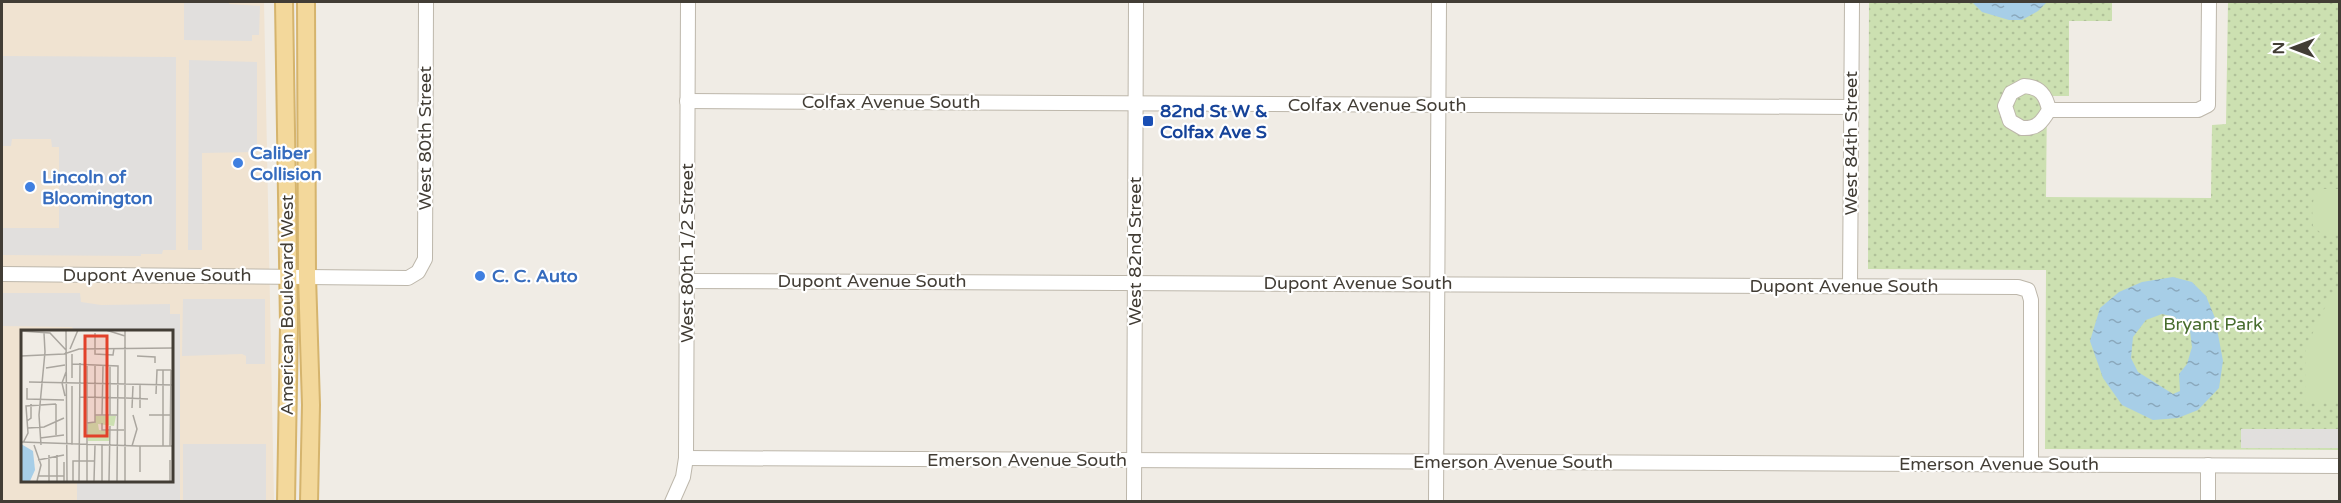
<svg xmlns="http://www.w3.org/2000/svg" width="2341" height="503" font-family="'Varela Round',sans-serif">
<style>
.commercial{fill:#f0e3d1;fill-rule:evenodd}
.grass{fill:url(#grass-dots)}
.garden{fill:#cce0b1}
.parking{fill:#e1dfdd}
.water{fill:url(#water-ripples);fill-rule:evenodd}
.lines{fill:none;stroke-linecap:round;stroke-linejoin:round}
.minor-casing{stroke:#bdb7ab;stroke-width:16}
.major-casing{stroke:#d5b46d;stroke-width:20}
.minor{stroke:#fff;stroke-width:14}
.major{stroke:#f3d89b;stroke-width:16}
.transit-dot{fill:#1a4fb4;stroke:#fff;stroke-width:2}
.shop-dot{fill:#3f7fe0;stroke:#fff;stroke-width:2}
.labels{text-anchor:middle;stroke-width:4.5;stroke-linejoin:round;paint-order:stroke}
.street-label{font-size:18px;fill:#423d35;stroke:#fff}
.transit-label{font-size:18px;font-weight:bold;fill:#164399;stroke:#fff;text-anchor:start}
.shop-label{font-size:18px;font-weight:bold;fill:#366cbe;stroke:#fff;text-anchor:start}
.park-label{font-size:18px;fill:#486d2f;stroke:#fff}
.inset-road{fill:none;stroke:#aaa69f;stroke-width:1.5}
.view{fill:#e2412a;fill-opacity:0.15;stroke:#e2412a;stroke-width:3}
.inset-edge{fill:none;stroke:#423d35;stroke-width:3}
</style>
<defs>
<pattern id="grass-dots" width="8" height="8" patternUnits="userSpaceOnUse" patternTransform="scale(1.5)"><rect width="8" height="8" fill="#cce0b1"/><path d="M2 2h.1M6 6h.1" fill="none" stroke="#b0c199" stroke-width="1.8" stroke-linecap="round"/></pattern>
<pattern id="water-ripples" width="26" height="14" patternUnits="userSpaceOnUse" patternTransform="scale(1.5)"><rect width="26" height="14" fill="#a7cee7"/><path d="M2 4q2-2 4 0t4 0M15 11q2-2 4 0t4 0" fill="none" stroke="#8aa8bc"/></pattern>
</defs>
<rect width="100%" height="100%" fill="#f0ece5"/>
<path class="commercial" d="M2 2H264L274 501H2ZM22 332H171V480H22Z"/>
<path class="grass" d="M1869 2H2112V21H2069V96H2047L2046 197 2211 198 2212 125 2226 124 2228 2H2339V450L2045 449 2046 270 1868 269Z"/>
<g class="garden">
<path d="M2323 189H2339V235L2322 234 2313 226C2313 213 2309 194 2323 189Z"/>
<path d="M2339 292V403L2305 402 2306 347 2329 299Z"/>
</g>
<g class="parking">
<path d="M184 2H229V4L260 6 259 35H252V41L184 40Z"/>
<path d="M2 56 176 57V250H163L162 254H141V256L2 255V228H59V147H52L51 139H12L11 146H2Z"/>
<path d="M189 60 257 62V152L202 153V250H188Z"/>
<path d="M2 293H80L81 302 101 305 170 304V314H180V501H77V481L171 480V332H76L72 327 2 326Z"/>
<path d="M183 299H265V364H246V356L242 354 182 356Z"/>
<rect x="2241" y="429" width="98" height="19"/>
<rect x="183" y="444" width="83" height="57"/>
</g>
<g class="water">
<path d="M1972 2H2047L2038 11 2022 20H2009L1982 12Z"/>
<path d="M2173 277 2192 282 2206 296 2215 318 2223 361 2219 388 2198 410 2178 418 2153 420 2122 405 2103 378 2090 341 2100 308 2119 292 2142 282ZM2162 314 2175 317 2180 325 2190 331 2192 347 2187 364 2179 374 2180 391 2173 394 2138 372 2131 358 2133 337 2146 320Z"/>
</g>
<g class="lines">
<defs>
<g id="minor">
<path d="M687 101 1851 107"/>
<path d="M2049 110C2042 122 2037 129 2022 128L2010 121 2005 106 2011 93 2024 86C2040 87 2046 95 2049 110H2198L2208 105 2209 2"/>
<path d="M2 274 408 278 418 272 425 259 426 2"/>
<path d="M687 281 2018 287 2028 290 2031 300V464"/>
<path d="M1850 285 1852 2"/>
<path d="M686 458 2340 466"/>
<path d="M672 502 683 477 686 458 688 2"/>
<path d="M1134 502 1136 2"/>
<path d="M1436 502 1439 2"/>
<path d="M2208 502V465"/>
</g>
<g id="major">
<path d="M284 2 289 324 286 502"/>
<path d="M306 2 307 276 311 405 309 502"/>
</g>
</defs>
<use href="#minor" class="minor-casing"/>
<use href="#major" class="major-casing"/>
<use href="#minor" class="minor"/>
<use href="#major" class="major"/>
</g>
<rect class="transit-dot" x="1142" y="115" width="12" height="12" rx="3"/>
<g class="shop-dot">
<circle cx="238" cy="163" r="6"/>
<circle cx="30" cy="187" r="6"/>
<circle cx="480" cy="276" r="6"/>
</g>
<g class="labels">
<g class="street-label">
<text x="891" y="108">Colfax Avenue South</text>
<text x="1377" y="111">Colfax Avenue South</text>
<text transform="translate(425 138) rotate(-90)" y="6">West 80th Street</text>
<text transform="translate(1851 143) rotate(-90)" y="6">West 84th Street</text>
<text transform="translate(1135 251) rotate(-90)" y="6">West 82nd Street</text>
<text transform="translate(687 253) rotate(-90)" y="6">West 80th 1/2 Street</text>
<text x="157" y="281">Dupont Avenue South</text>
<text x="872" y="287">Dupont Avenue South</text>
<text x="1358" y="289">Dupont Avenue South</text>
<text x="1844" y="292">Dupont Avenue South</text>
<text transform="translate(287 305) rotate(-90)" y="6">American Boulevard West</text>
<text x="1027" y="466">Emerson Avenue South</text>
<text x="1513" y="468">Emerson Avenue South</text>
<text x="1999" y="470">Emerson Avenue South</text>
</g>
<g class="transit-label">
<text x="1160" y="117">82nd St W &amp;<tspan x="1160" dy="21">Colfax Ave S</tspan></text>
</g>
<g class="shop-label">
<text x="250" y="159">Caliber<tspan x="250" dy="21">Collision</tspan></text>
<text x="42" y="183">Lincoln of<tspan x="42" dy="21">Bloomington</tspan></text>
<text x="492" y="282">C. C. Auto</text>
</g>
<g class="park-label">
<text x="2213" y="330">Bryant Park</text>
</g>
</g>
<g transform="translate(21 330)">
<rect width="152" height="152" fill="#f0ece5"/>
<path d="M74 86H95L93 96 77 94 78 100 88 101V111H67V93H74Z" fill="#cce0b1"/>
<path d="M0 114 12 121 14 140 9 151H0Z" fill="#a7cee7"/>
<path class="inset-road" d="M45 0 46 151M85 0 104 6M0 1 29 3 45 20M23 3 24 22M74 3V24L92 25 93 18M49 19 57 0M0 26 43 24 58 19 152 18M116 26 134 27V33M51 34 97 36 96 151M25 38 44 35M51 48V24M8 52 152 55M6 58V69L43 70M135 64 136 40H150M44 66 41 53 45 42M59 67 104 68M105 68 127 69M111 78 112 56M119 78V55M74 85H96M81 85 82 36M89 85V36M128 85H150M6 91 10 88V74M66 93 74 92V36M81 93V100H103M7 98 23 97 43 88M35 105V74M19 108 43 105M0 112 117 116M2 113 7 103 5 76 35 74M13 115 20 135 16 151M20 115 18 85 24 22M51 115V56M81 115V151M111 116 116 99 112 85M117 116H152M142 116V40M149 116 150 40M17 130 43 125M119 142V116M18 146H43M28 151V125M36 151V125M43 151V132M52 151V131H73M58 151 59 33M66 151V36M73 151 74 115M88 151 89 96M104 151V0M149 151V130"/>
<path class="view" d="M64 6H86V106H64Z"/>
<rect width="152" height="152" class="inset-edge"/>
</g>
<rect width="2341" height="503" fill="none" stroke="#423d35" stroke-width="6"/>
<g transform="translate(2293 48) rotate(270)" stroke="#ffffff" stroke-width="4.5" paint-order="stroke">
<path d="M0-4.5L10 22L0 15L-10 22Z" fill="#423d35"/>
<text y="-9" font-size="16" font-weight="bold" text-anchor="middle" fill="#423d35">N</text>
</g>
</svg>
